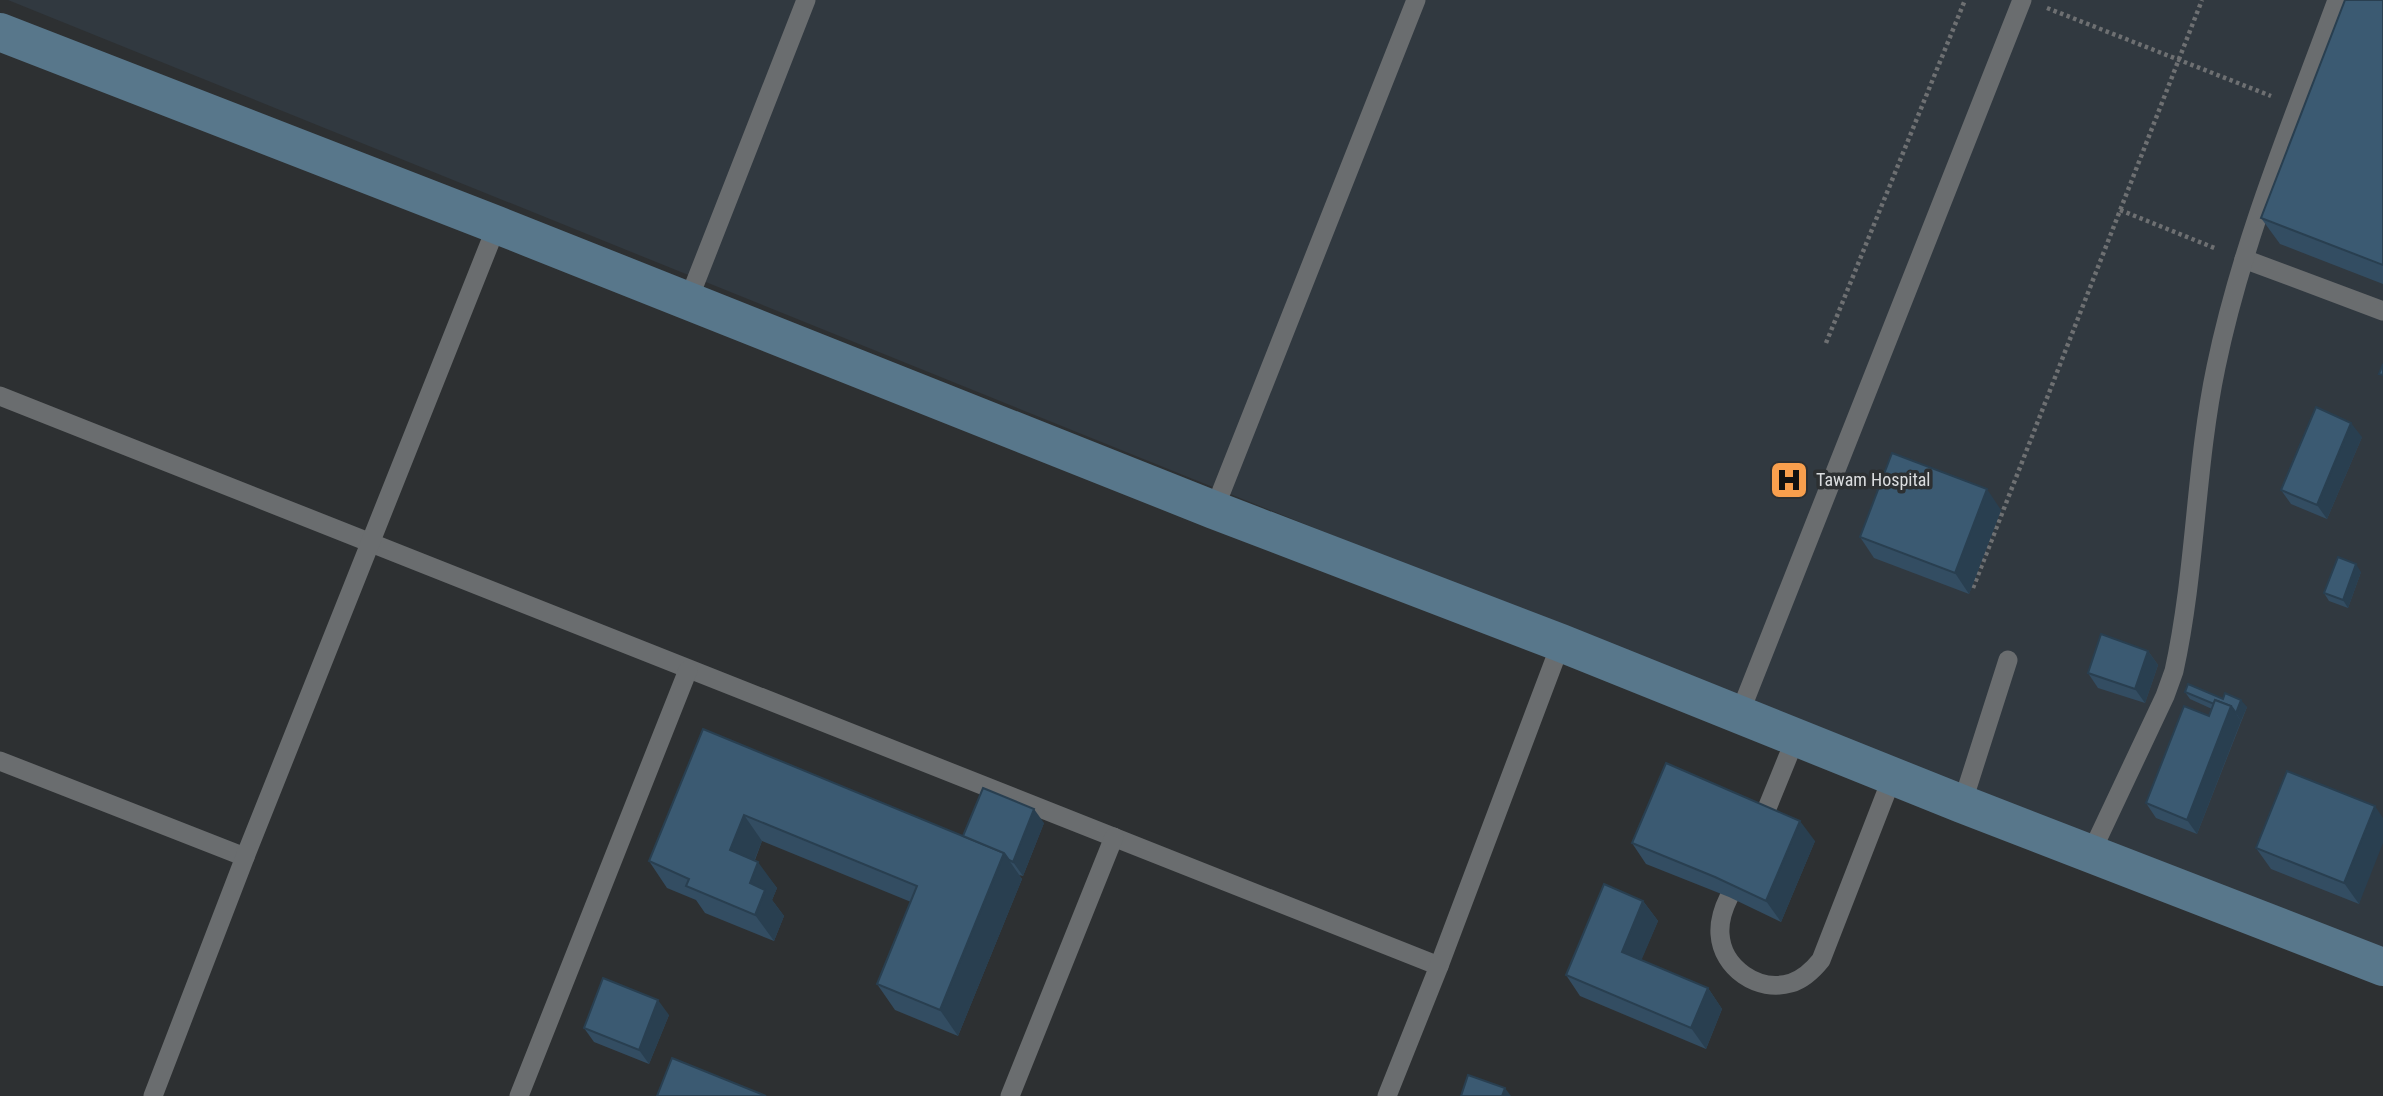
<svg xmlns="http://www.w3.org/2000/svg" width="2383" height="1096" font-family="'Roboto Condensed',sans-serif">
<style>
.built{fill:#313940}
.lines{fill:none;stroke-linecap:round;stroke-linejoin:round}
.path{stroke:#6e7072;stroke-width:4.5;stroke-dasharray:3.5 3.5;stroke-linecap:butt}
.lane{stroke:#6a6d6f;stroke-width:19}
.secondary{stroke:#58778b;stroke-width:38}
.wall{fill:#334d62}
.shaded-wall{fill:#293f50}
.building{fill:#3b5a72;stroke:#293f50;stroke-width:2}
.labels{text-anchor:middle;stroke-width:7;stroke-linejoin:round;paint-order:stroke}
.poi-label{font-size:18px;fill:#dbdddf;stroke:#2d3032;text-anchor:start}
</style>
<rect width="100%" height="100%" fill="#2d3032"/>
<path class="built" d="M8 0H2383V960Z"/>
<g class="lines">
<g class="path">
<path d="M2047 8 2271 96"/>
<path d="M2120 210 2217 249"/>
<path d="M1826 343 1965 0"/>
<path d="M1973 588 2202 0"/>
</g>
<g class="lane">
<path d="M2244 259 2383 311"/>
<path d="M688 301 806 0"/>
<path d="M0 396 1439 966"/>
<path d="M1214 510 1416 0"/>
<path d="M1739 715 2022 0"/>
<path d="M0 761 245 857"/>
<path d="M1962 804 2008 660"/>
<path d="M1763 818 1796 737"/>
<path d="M2091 853 2165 696 2174 671C2196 571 2195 467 2216 367 2242 241 2293 120 2337 0"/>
<path d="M1729 897C1723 909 1719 920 1720 934 1722 968 1758 993 1791 983 1804 979 1813 970 1821 960L1893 775"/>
<path d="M153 1096 245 857 497 225"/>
<path d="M519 1096 688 670"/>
<path d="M1010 1096 1114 837"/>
<path d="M1387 1096 1439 966 1561 643"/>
</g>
<path class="secondary" d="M0 32 497 225 1214 510 1561 643 1962 804 2383 967"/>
</g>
<g class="wall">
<path d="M2383 0V284L2280 244 2261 218Z"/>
<path d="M2362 437 2327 519 2291 504 2281 490Z"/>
<path d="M2001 510 1969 594 1874 558 1860 537Z"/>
<path d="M2361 572 2348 608 2329 601 2324 593Z"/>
<path d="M2148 651 2158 665 2145 703 2098 688 2088 673Z"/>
<path d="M2185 692 2223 699 2247 707 2197 834 2156 818 2146 803 2209 716 2212 709 2190 699Z"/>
<path d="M703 729 963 836 1044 823 1023 876 1019 875 1022 879 958 1036 895 1010 877 984 911 902 762 841 755 860 777 888 772 900 784 916 774 941 705 913 696 900 667 888 649 861Z"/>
<path d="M2383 818 2359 904 2271 869 2256 848Z"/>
<path d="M1815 841 1781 922 1729 897 1646 864 1632 843Z"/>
<path d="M1643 901 1658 921 1641 960 1708 988 1722 1009 1706 1049 1580 996 1566 975Z"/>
<path d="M669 1015 649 1064 594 1042 584 1028Z"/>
</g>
<g class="shaded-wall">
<path d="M2351 423 2362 437 2327 519 2317 505Z"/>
<path d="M1987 489 2001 510 1969 594 1955 573Z"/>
<path d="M2356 564 2361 572 2348 608 2343 600Z"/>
<path d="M2148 651 2158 665 2145 703 2135 689Z"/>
<path d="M2241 700 2247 707 2241 721 2236 713Z"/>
<path d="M2231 706 2241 721 2197 834 2187 820Z"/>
<path d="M2375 806 2383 818V843L2359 904 2344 883Z"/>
<path d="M1034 809 1044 823 1023 876 1013 862Z"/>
<path d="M744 815 762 841 748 876 730 850Z"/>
<path d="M1800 821 1815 841 1781 922 1766 901Z"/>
<path d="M1004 853 1022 879 958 1036 940 1010Z"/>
<path d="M758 862 777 888 772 900 784 916 774 941 755 915 750 883Z"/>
<path d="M1643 901 1658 921 1636 973 1622 952Z"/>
<path d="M1708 988 1722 1009 1706 1049 1691 1028Z"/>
<path d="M658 1000 669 1015 649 1064 639 1050Z"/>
<path d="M1505 1088 1511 1096H1502Z"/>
</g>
<g class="building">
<path d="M2345 0H2383V265L2261 218Z"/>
<path d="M2383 364V375L2379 374Z"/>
<path d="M2316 407 2351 423 2317 505 2281 490Z"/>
<path d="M1892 453 1987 489 1955 573 1860 537Z"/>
<path d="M2338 557 2356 564 2343 600 2324 593Z"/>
<path d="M2101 634 2148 651 2135 689 2088 673Z"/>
<path d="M2188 684 2223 699 2225 693 2241 700 2236 713 2231 706 2215 700 2214 704 2185 692Z"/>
<path d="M2215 700 2231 706 2187 820 2146 803 2184 706 2209 716Z"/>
<path d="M703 729 1004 853 940 1010 877 984 917 886 744 815 730 850 758 862 750 883 765 890 755 915 686 886 689 879 649 861Z"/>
<path d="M1666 763 1800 821 1766 901 1715 877 1632 843Z"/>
<path d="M2287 771 2375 806 2344 883 2256 848Z"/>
<path d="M983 788 1034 809 1013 862 1009 860 1004 853 963 836Z"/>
<path d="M1604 884 1643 901 1622 952 1708 988 1691 1028 1566 975Z"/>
<path d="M603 978 658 1000 639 1050 584 1028Z"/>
<path d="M672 1058 766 1096H657Z"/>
<path d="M1468 1075 1505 1088 1502 1096H1461Z"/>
</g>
<defs>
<symbol id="hospital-square" viewBox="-11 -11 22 22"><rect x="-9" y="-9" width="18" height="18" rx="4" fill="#f99f4d" stroke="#2d3032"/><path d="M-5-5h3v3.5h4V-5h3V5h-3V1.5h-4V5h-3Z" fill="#111"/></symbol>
</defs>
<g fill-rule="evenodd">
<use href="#hospital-square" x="1767" y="458" width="44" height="44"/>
</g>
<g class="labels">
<g class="poi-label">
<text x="1816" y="486">Tawam Hospital</text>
</g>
</g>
</svg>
